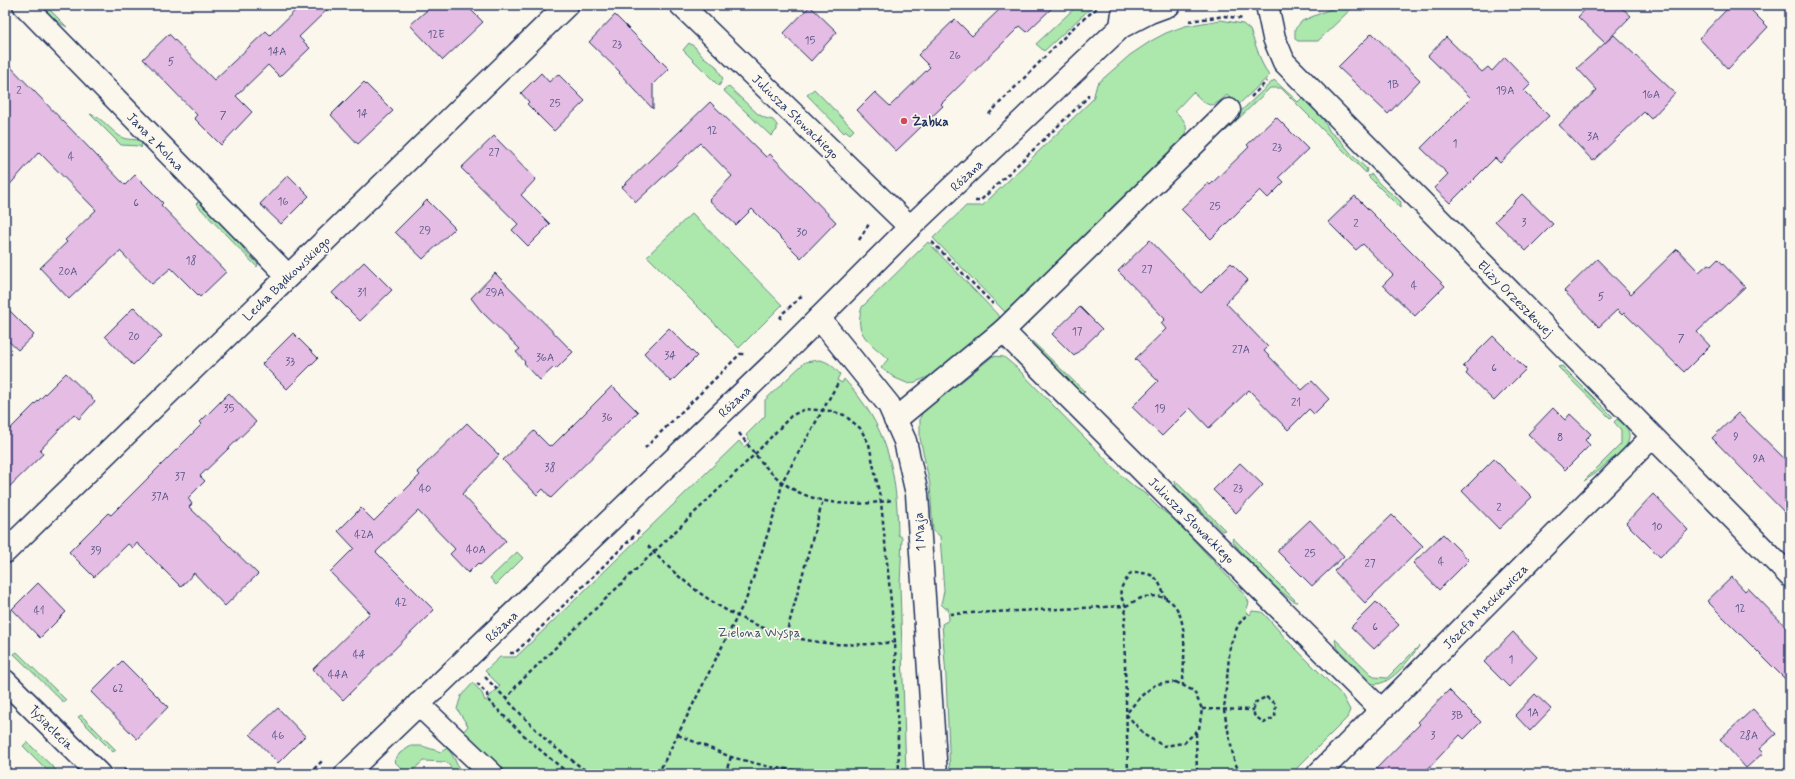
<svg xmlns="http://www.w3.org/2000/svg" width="1795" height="779" font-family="Mynerve,sans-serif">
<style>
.green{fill:#ace7ac;stroke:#648b85}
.building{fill:#e4bce4;stroke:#1b2f5e}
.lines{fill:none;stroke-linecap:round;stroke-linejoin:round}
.minor-casing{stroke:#1b2f5e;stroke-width:25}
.tertiary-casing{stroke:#1b2f5e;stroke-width:25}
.path{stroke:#1b2f5e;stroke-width:2.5;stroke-dasharray:4 3;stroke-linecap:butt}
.minor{stroke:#fbf7ec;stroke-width:22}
.tertiary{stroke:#fbf7ec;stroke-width:22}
.poi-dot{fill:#d1495b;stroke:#fbf7ec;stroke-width:1.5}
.labels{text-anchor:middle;stroke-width:3.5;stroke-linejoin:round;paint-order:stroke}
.number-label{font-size:11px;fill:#4d5280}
.street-label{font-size:13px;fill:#1b2f5e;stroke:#fbf7ec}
.poi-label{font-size:13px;font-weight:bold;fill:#1b2f5e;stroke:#fbf7ec;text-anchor:start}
.park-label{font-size:13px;fill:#38546e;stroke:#fbf7ec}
</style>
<rect width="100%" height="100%" fill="#fbf7ec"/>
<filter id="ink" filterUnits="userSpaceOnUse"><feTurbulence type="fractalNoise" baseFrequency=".025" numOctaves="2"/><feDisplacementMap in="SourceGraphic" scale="8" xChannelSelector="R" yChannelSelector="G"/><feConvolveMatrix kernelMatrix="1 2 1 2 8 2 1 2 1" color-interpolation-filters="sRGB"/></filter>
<g filter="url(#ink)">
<g class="green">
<path d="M39 5H45L67 27 58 22Z"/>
<path d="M1078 5H1094L1044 51 1036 44Z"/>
<path d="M1340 5H1355L1318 41H1298L1295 39V29L1302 21Z"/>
<path d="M1221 20 1243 24 1250 30 1262 63 1269 76 1237 106 1227 95C1210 111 1208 106 1193 92L1175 111C1183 119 1188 123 1186 135L1005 312 933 238 966 206H982L1093 99 1097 84 1130 55 1151 41 1166 33 1185 26Z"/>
<path d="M689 43 695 47 701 55 716 66 723 79 719 86 683 50Z"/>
<path d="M1274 80 1298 102 1303 97 1322 117 1330 132 1340 140 1355 158 1367 169 1366 173 1281 88H1270L1226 131 1223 128Z"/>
<path d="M729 87 758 114 765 118 773 120 777 125V130L771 136 723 90Z"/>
<path d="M814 89 854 130 850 134 846 131 844 133 807 95Z"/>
<path d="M90 114C103 118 110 130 121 137 128 141 135 138 142 141L141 148 139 146 121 145Z"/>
<path d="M1372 174C1381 188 1390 191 1401 202L1400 208 1368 176Z"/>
<path d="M198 202H201L204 208 211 211 233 233 245 251 258 264 257 267 196 204Z"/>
<path d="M692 213 782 305 739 348 647 256Z"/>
<path d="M928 242 1000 317C973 343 946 374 909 384L895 378 881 368 888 359C870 342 853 335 862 307Z"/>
<path d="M1032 341 1085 392 1081 394 1030 347Z"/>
<path d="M993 356 1004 357 1017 368 1123 477 1136 488 1143 492 1159 508 1173 518 1246 596 1249 603 1246 611 1250 615 1252 611 1262 612 1266 616 1287 640 1342 695 1350 710 1347 718 1291 774H950L946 677 942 624 949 620 948 608H945L941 604 944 591 940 536 933 531 930 485 920 438V418L924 409 945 392 960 383Z"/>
<path d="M819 360C828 361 834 367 840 374L837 380 842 383 844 379C888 427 897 471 898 535L902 537 900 586 906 774H503L485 757 463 732 468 726 457 709 461 696 473 683 482 693 485 701 500 686 485 671 500 657H516L739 441 744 447 750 441 746 435 765 416V400L805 362Z"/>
<path d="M1562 366 1613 417 1611 419 1558 367Z"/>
<path d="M1617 419C1633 431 1631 436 1623 454L1612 459 1595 474 1584 481 1621 444V430L1614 422Z"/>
<path d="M1175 481 1225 530 1222 531 1176 487Z"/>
<path d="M1233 538 1297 602H1295C1271 586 1251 563 1232 541Z"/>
<path d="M517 552 523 558 496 585 490 578Z"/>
<path d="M1335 639 1374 677 1387 678 1419 646C1410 659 1388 690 1370 683 1367 682 1357 667 1352 663 1345 655 1335 650 1335 639Z"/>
<path d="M17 652 66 700 64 703 14 654Z"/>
<path d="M81 715 116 750 113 752 78 717Z"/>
<path d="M27 742 60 774H51L23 746Z"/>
<path d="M411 746H422L441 752 447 748C456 758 455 764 463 774H457L446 762 423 761 409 774H407L394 761 400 753Z"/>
</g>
<g class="building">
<path d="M301 5H332L299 37 310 48 280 77 268 65 236 96 252 112 221 145 194 118 197 115 143 59 169 34 214 80 266 31 270 35Z"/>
<path d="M433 5H466L483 22 443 60 410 25Z"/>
<path d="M1000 5H1055L1027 32 1020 26 941 104 943 106 896 151 857 110 875 92 890 106 930 67 918 55 955 19 972 36 1002 7Z"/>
<path d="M1589 5H1619L1631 16 1605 43 1578 17Z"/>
<path d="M1731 5H1746L1768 27 1728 69 1699 38Z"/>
<path d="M810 6 837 32 811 61 783 34Z"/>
<path d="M615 15 669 69 653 84V109L619 73 620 72 589 42Z"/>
<path d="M1372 33 1420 80 1388 114 1338 67Z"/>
<path d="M1614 35 1675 93 1651 119 1644 112 1593 161 1559 125 1597 90 1577 68Z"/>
<path d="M1446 37 1482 72 1488 67 1492 71 1505 57 1531 84 1524 91 1549 116 1500 163 1495 158 1450 203 1434 188 1448 174 1421 148 1471 98 1428 56Z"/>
<path d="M5 61 125 185 135 175 163 203 161 205 226 272 200 297 171 268 152 284 120 251 69 299 40 268 67 242 65 240 96 210 39 152 5 190Z"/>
<path d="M541 73 549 82 558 74 585 101 554 131 527 104 529 102 521 93Z"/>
<path d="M364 82 393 111 358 144 331 115Z"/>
<path d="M710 102 766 157 770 154 836 222 801 258 752 209 736 225 709 200 732 176 700 143 636 202 622 187Z"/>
<path d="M1276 117 1308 149 1279 177 1284 182 1268 198 1260 190 1211 239 1181 209 1208 183 1210 185 1249 147 1247 145Z"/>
<path d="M494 136 536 179 521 195 550 224 528 246 512 230 518 224 461 168Z"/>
<path d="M288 175 309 196 281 224 260 204Z"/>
<path d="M1522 194 1553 224 1526 251 1495 221Z"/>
<path d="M1355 196 1445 286 1415 316 1383 285 1393 275 1363 244 1356 250 1328 222Z"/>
<path d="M427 200 455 228 423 259 395 232Z"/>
<path d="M1150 240 1201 293 1231 263 1248 280 1226 303 1268 347 1264 351 1302 390 1312 381 1329 399 1314 414 1309 409 1288 430 1249 390 1209 428 1190 408 1162 436 1132 407 1158 381 1135 359 1166 329 1161 323 1165 319 1118 271Z"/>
<path d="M1677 249 1699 272 1708 264 1711 266 1718 259 1745 287 1697 332 1710 346 1684 372 1624 313 1622 315 1617 310 1599 327 1564 291 1597 259 1631 294Z"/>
<path d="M364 262 392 290 360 321 332 293Z"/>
<path d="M495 273 573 352 556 369 554 367 540 380 524 363 525 362 516 352 520 349 481 311 471 298Z"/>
<path d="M5 306 34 335 18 350 5 338Z"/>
<path d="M134 307 162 336 133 365 105 336Z"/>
<path d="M1080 307 1102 329 1074 356 1052 334Z"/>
<path d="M669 328 697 356 671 382 644 353Z"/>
<path d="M293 333 318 358 287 389 262 364Z"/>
<path d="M1493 336 1526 369 1494 401 1466 374 1468 371 1463 366Z"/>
<path d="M66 373 95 401 79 419 74 414 40 450 43 454 5 491V434Z"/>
<path d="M612 386 638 412 551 498 543 489 537 495 503 460 534 431 549 446 550 445 552 446Z"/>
<path d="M229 393 256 422 200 476 205 481 188 498 192 504 189 507 258 574 225 606 194 573 181 587 137 543 133 548 128 544 94 577 69 552 108 513 111 515 202 424 200 422Z"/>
<path d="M1553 408 1565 420 1570 414 1591 434 1585 440 1590 445 1565 470 1528 434Z"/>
<path d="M1738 413 1790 464V518L1712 438Z"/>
<path d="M467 423 499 455 462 494 506 541 480 565 478 563 468 573 450 554 455 549 418 511 376 552 434 610 343 700 313 669 370 613 330 572 354 548 338 531 361 508 374 521 420 475 417 472Z"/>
<path d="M1494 459 1532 497 1499 529 1462 491Z"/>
<path d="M1240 463 1263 485 1236 513 1213 490Z"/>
<path d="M1653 494 1688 530 1660 557 1626 523Z"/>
<path d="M1392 515 1423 546 1365 603 1334 571Z"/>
<path d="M1310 520 1344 556 1312 586 1277 551Z"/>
<path d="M1443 534 1469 560 1439 590 1413 563Z"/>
<path d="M1732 577 1745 591 1748 588 1790 631V684L1707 601Z"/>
<path d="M38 583 66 612 40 638 12 609Z"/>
<path d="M1376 602 1399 625 1374 649 1351 627Z"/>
<path d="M1513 632 1537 657 1509 687 1484 662Z"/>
<path d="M122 661 168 707 137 739 91 692Z"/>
<path d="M1449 690 1481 722 1464 739 1460 735 1423 774H1371L1420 724 1418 722Z"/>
<path d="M1535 694 1551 709 1530 731 1515 715Z"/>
<path d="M278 708 305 736 278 763 250 734Z"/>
<path d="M1753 709 1776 734 1759 749 1763 753 1746 768 1720 739Z"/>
</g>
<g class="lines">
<defs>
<g id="minor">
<path d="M24 5 288 276"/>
<path d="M681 5 910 227"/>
<path d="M1267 5 1274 38 1284 62 1790 576"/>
<path d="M1121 27 1124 5"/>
<path d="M819 318 889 405 905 441 917 494 936 774"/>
<path d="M1003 331 1381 710"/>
<path d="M895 420 1003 331 1229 110"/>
<path d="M5 552 567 5"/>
<path d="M418 704 492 774"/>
<path d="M346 774 778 359 910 227 1121 27 1150 12 1169 5"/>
<path d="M1318 774 1652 437"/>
</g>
<path id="tertiary" d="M5 681 99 774"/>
</defs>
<use href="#minor" class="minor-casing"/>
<use href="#tertiary" class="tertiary-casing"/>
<g class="path">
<path d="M1189 21 1225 16 1243 19"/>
<path d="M1251 97 1267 81"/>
<path d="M989 114 1076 25 1097 8"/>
<path d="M975 201H980L1088 97V94"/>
<path d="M859 240 869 224"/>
<path d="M932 242 993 304"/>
<path d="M780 319 782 314 803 295"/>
<path d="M739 433C752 450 764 468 781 481 812 506 856 507 892 500"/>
<path d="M645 448 740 354H745"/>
<path d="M648 546C696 599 755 635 826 643 850 646 873 644 897 642"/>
<path d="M950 614 1126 606C1116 591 1121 587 1131 573 1156 572 1157 577 1166 599"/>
<path d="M786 635 823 500"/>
<path d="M5 650 10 656"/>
<path d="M510 653H515L639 531"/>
<path d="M485 677 548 742 590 774"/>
<path d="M1176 682 1194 691 1202 709 1199 729 1184 743 1164 746 1146 736 1126 714 1140 697 1156 684Z"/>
<path d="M477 683 487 694 488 700C514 726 540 752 570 774"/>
<path d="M1266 697 1276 704 1275 717 1264 723 1254 715V703Z"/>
<path d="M506 700 517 685 755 454 791 416 805 409 831 411 844 415 860 428 869 444 881 502 895 642 899 774"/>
<path d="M1202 709 1254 710"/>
<path d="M1196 733 1197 774"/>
<path d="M678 735 731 757 770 767 801 771"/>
<path d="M124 769 129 774"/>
<path d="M309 774 323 760"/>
<path d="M658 774 747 597 779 499 782 482 838 383"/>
<path d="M725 774 731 757"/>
<path d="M1128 774 1124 628 1126 606C1132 603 1139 598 1145 597 1195 588 1183 655 1183 685"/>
<path d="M1240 774 1234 760 1224 710 1230 646 1238 625 1248 613"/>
</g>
<use href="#minor" class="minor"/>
<use href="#tertiary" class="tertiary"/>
</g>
</g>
<circle class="poi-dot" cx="904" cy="121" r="4"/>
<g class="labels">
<g class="number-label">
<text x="436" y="38">12E</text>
<text x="810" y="44">15</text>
<text x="617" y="48">23</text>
<text x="277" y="55">14A</text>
<text x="955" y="59">26</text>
<text x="171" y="65">5</text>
<text x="1393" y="88">1B</text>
<text x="19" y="94">2</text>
<text x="1505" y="94">19A</text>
<text x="1651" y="98">16A</text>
<text x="555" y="107">25</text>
<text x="362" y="117">14</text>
<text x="223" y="119">7</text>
<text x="712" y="134">12</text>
<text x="1593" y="140">3A</text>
<text x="1455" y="147">1</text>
<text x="1277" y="151">23</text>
<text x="494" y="156">27</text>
<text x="71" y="160">4</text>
<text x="283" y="205">16</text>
<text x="136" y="206">6</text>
<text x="1215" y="210">25</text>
<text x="1524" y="226">3</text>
<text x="1356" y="227">2</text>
<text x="425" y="234">29</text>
<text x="802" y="236">30</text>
<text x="191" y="264">18</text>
<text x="1147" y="273">27</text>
<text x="68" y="275">20A</text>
<text x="1414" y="289">4</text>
<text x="362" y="296">31</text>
<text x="495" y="296">29A</text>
<text x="1601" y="300">5</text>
<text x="1077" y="335">17</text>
<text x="134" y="340">20</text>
<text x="1681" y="342">7</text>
<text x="1241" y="353">27A</text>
<text x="670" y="359">34</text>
<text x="545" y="361">36A</text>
<text x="290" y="365">33</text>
<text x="1494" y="371">6</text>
<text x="1296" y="406">21</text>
<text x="229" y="412">35</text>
<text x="1160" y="412">19</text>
<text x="607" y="421">36</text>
<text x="1736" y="440">9</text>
<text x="1560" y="441">8</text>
<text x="1759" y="462">9A</text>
<text x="550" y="471">38</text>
<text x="180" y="480">37</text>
<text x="425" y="492">40</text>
<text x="1238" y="492">23</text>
<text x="160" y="500">37A</text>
<text x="1499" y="511">2</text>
<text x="1657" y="530">10</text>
<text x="364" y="538">42A</text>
<text x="476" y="553">40A</text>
<text x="96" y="554">39</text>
<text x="1310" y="557">25</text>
<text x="1441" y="565">4</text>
<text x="1370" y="567">27</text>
<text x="401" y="606">42</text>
<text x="1740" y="612">12</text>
<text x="39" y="614">41</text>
<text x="1375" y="630">6</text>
<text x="359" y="658">44</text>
<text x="1511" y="663">1</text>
<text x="338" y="678">44A</text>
<text x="118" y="692">62</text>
<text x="1533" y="716">1A</text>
<text x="1457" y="719">3B</text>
<text x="278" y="739">46</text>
<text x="1433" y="739">3</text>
<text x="1749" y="739">28A</text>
</g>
<g class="street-label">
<text transform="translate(796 116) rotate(44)" y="5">Juliusza Słowackiego</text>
<text transform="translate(156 141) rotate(46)" y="5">Jana z Kolna</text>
<text transform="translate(966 175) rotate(-44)" y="5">Różana</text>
<text transform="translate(286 278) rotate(-44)" y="5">Lecha Bądkowskiego</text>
<text transform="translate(1516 298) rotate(45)" y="5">Elizy Orzeszkowej</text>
<text transform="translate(734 401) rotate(-44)" y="5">Różana</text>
<text transform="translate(1192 520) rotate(45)" y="5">Juliusza Słowackiego</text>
<text transform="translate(919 532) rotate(-94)" y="5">1 Maja</text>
<text transform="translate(1485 606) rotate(-45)" y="5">Józefa Mackiewicza</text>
<text transform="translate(501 626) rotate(-44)" y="5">Różana</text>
<text transform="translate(52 727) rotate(45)" y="5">Tysiąclecia</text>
</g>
<g class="poi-label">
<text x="912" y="126">Żabka</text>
</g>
<g class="park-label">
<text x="759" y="637">Zielona Wyspa</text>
</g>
</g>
<rect width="1795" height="779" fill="none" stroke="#fbf7ec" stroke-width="20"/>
<rect x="10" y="10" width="1775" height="759" fill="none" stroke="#1b2f5e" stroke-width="1.5" filter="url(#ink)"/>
</svg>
